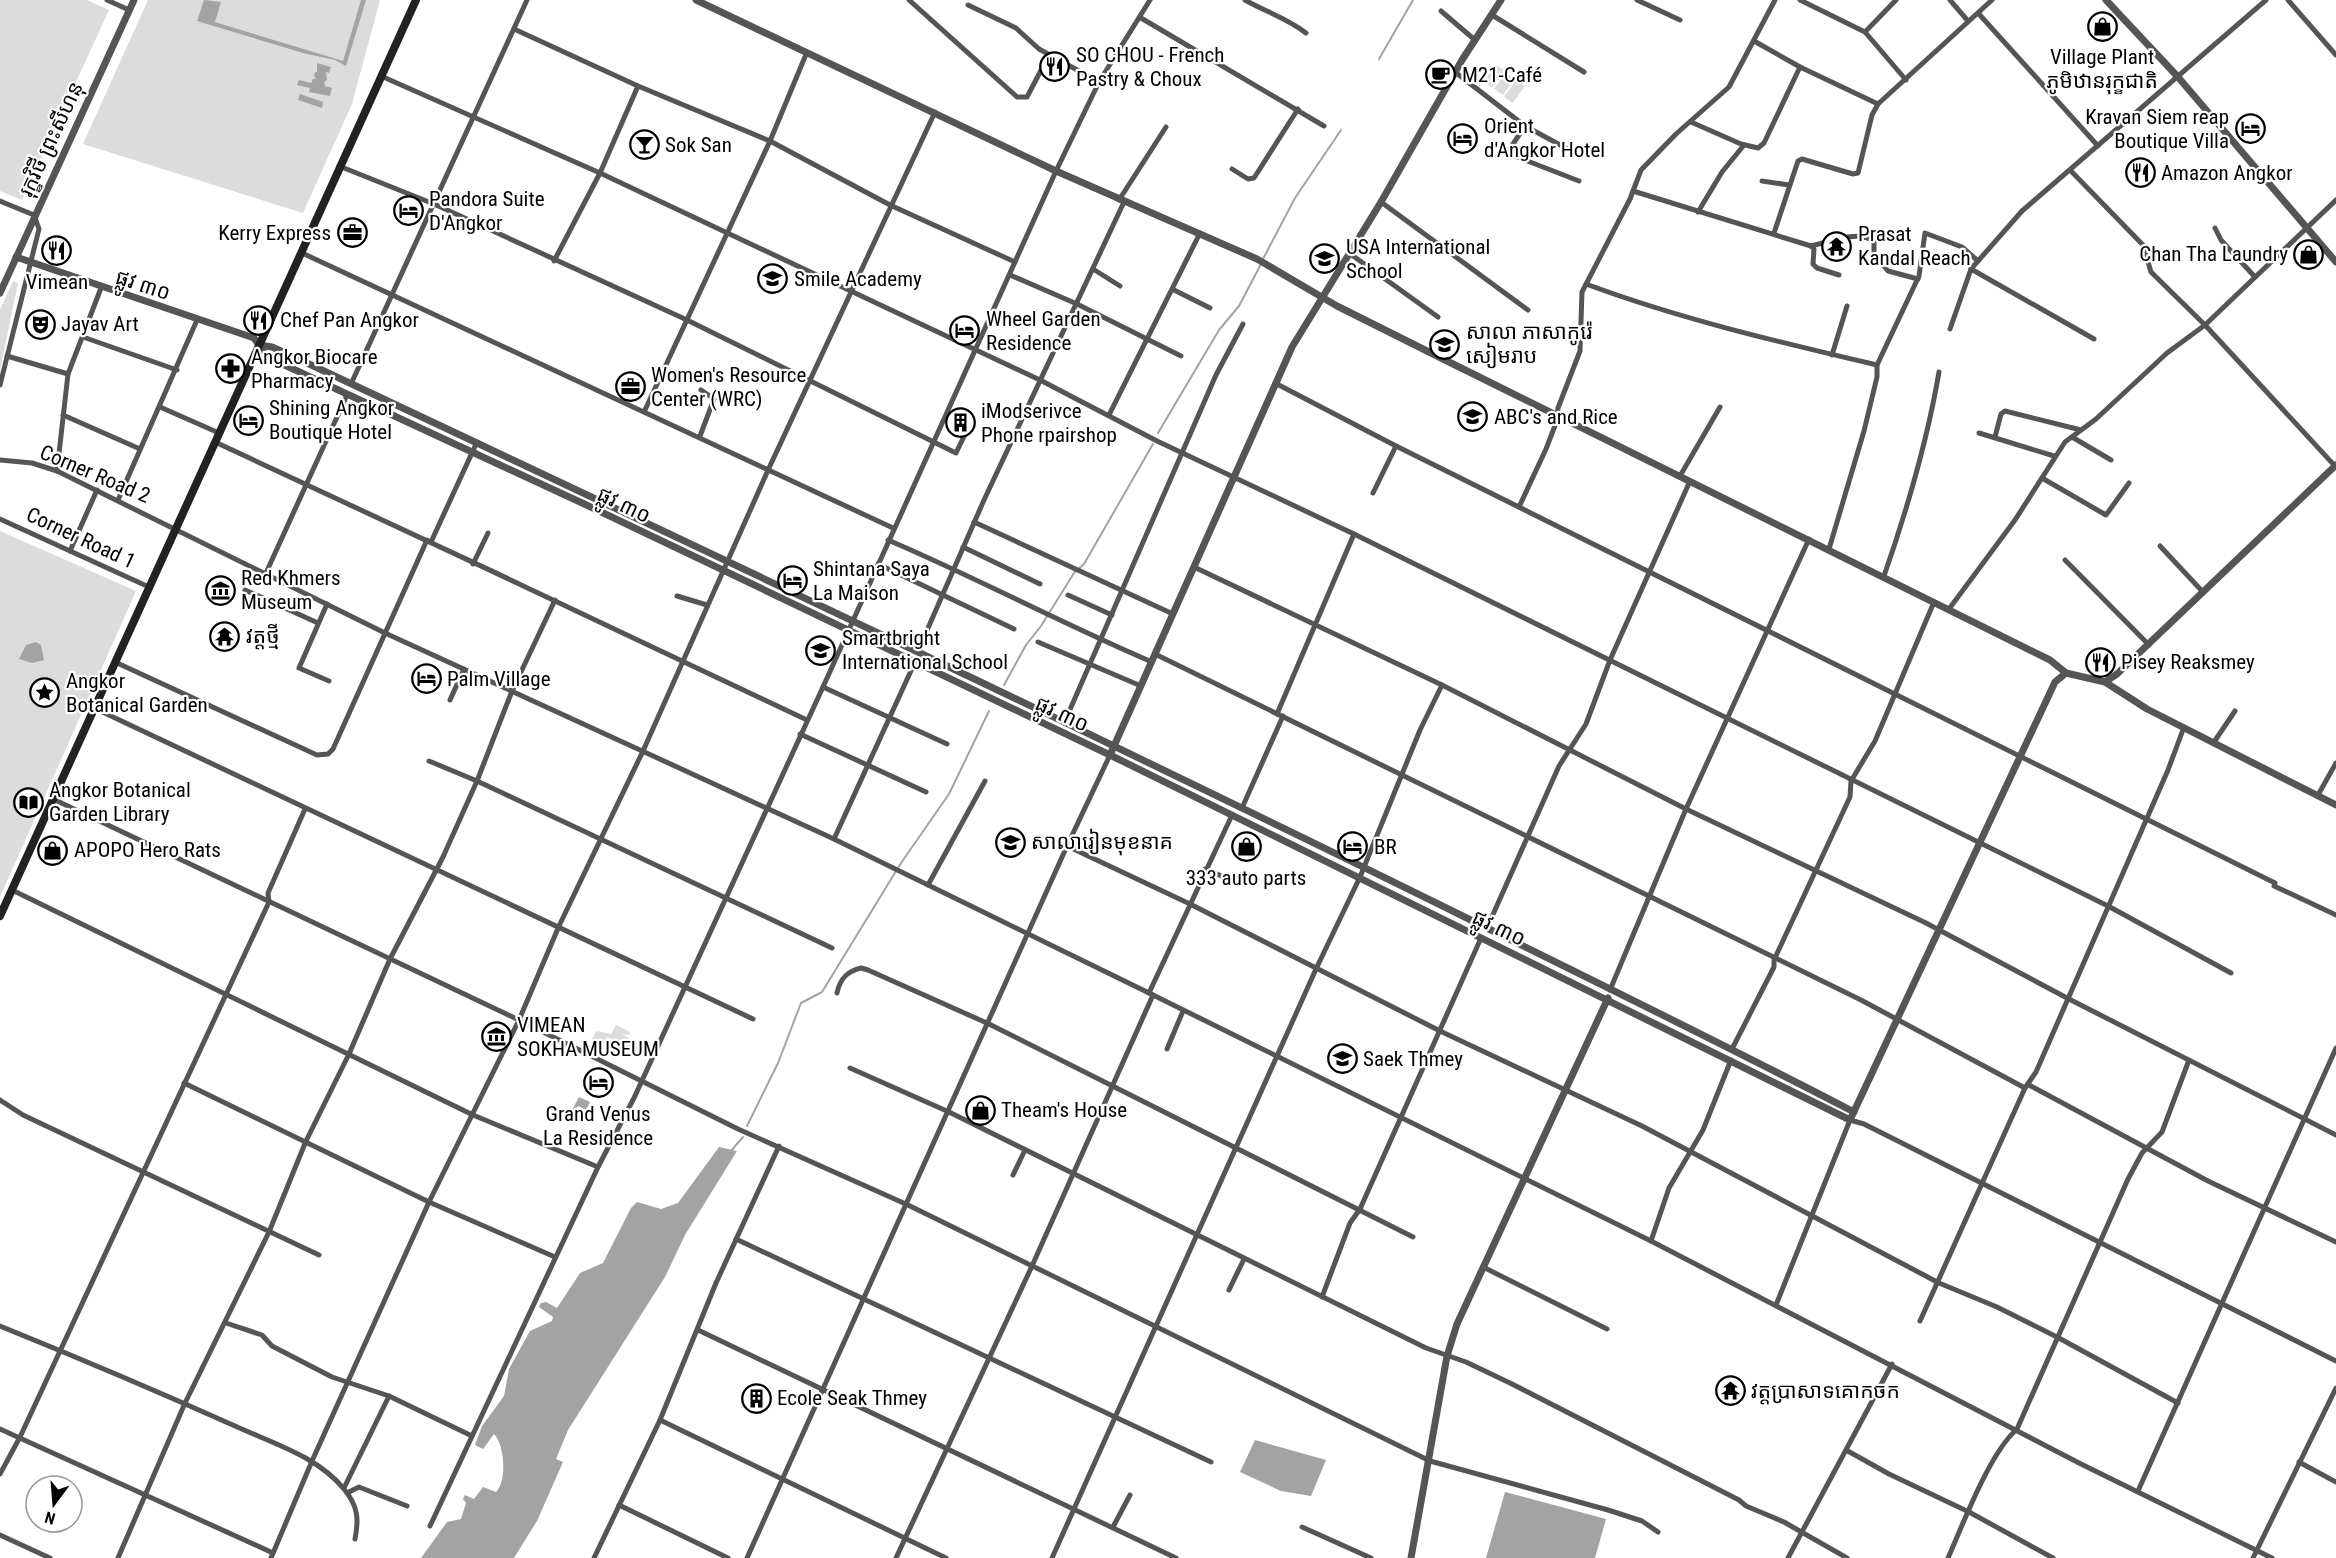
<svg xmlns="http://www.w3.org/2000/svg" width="2336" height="1558" font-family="'Roboto Condensed','Noto Sans Khmer',sans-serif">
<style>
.green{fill:#dcdcdc}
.water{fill:#a3a3a3}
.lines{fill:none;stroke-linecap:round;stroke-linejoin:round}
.stream{stroke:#a3a3a3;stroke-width:2}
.minor{stroke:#555;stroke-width:5}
.tertiary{stroke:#555;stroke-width:7}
.secondary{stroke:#222;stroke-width:8}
.labels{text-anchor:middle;stroke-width:4.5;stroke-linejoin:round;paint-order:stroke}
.poi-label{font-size:21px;fill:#000;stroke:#fff;text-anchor:start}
.street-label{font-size:21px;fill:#000;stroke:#fff}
</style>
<rect width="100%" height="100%" fill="#fff"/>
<g class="green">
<path d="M0 0H87L109 10 22 200 0 191Z"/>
<path d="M148 0H380L352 104 303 213 83 144Z"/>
<path d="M1496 65 1505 71 1492 88 1484 81Z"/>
<path d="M1506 72 1515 79 1503 95 1494 89Z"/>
<path d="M1516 80 1525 86 1513 103 1504 97Z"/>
<path d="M13 281 18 283 0 370V310Z"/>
<path d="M0 531 136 591 0 897Z"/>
<path d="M616 1025 630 1032 629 1035 622 1034 629 1038 627 1042 647 1051 641 1053 630 1048 625 1058 613 1052 617 1041 607 1037 603 1047 591 1041 596 1031 611 1034Z"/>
</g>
<g class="water">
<path d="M204 0 221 2 215 22 343 61 361 0H366L346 66 335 60 303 53 197 21Z"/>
<path d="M317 63 331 67 329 73 326 72 327 80 324 82 325 86 332 88 330 96 309 92 310 88 297 85 299 80 311 83 313 79H316L314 76 315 72H317Z"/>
<path d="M300 94 323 102 322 108 298 100Z"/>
<path d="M36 642 41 645 44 660 32 663 19 659 26 645Z"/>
<path d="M579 1097 590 1102 586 1110 578 1106 574 1114 571 1112Z"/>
<path d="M719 1147 737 1151 685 1235 665 1277 568 1430 556 1459 563 1462 537 1521 514 1558H421L447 1522 461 1519 466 1503 463 1499 465 1495 474 1499 483 1487 496 1492C507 1481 505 1445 494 1434L483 1449 475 1445 482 1426 504 1396 509 1369 530 1331 552 1321 553 1317 539 1307 541 1303 546 1302 557 1308 580 1273 603 1263 631 1208 637 1202 661 1209 678 1203Z"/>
<path d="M1255 1440 1326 1460 1311 1496 1281 1491 1240 1472Z"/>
<path d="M1505 1492 1606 1519 1595 1558H1486Z"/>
</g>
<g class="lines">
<g class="stream">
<path d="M1379 59 1413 0"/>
<path d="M1263 259 1295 198 1341 130"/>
<path d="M1158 433 1219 330 1239 306 1261 264"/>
<path d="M1004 685 1026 645 1041 626 1074 573 1084 564 1153 444"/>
<path d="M747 1126 778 1063 801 1003 822 992 901 863 949 794 989 711"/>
<path d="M731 1151 743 1137"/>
</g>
<g class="minor">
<path d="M107 0 129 10"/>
<path d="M909 0 1017 97H1027L1049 55"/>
<path d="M1245 0C1266 12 1287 18 1306 33"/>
<path d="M1637 0 1680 20"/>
<path d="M1800 0 1865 32 1906 80"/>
<path d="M1950 0 1968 21"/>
<path d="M2288 0 2336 55"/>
<path d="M968 5 1016 28 1039 49 1099 82"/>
<path d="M1441 11 1475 40"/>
<path d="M1978 13 2098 146"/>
<path d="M1492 15 1584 72"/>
<path d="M1141 18 1324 126"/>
<path d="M514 29 638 86 770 141 890 205 1015 262"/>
<path d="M1865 32 1896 0"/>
<path d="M1754 41 1800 67 1878 104"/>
<path d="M1455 72 1525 126 1575 153"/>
<path d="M381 76 600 173 1040 380 1157 441 1354 534 2108 906 2231 973"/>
<path d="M1691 122 1741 144 1758 148 1764 143 1800 67"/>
<path d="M1525 126 1507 153 1579 181"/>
<path d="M339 166 434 204 687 320 956 453 968 428"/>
<path d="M1232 169 1248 179 1254 178 1298 109"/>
<path d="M2070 170 2143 245 2151 272 2205 325 2335 466"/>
<path d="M1762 181 1789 185"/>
<path d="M1633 191 1811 246 1846 237 1861 236 1874 240V254L1888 271 1918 279"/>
<path d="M1119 200 1166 127"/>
<path d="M0 201 34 215 39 229 0 385"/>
<path d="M1381 202 1528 310"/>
<path d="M1698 212 1722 172 1744 145"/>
<path d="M2215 228 2221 240 2255 277"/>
<path d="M1774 233 1798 161 1802 159 1853 174 1858 173 1872 115 1878 104 1992 0"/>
<path d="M1811 246 1814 249 1813 264 1817 268 1839 275"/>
<path d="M302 253 893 528"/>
<path d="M1349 253 1438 317"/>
<path d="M554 261 600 173 638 86"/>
<path d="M1093 269 1120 286"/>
<path d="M1971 269 2094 339"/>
<path d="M1010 275 1077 304 1181 356"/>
<path d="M1586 284C1680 319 1779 342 1877 365"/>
<path d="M1174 290 1210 308"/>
<path d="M1950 329 1971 269 2022 211 2266 0"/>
<path d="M83 337 177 370"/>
<path d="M1832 355 1847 306"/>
<path d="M7 356 68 374"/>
<path d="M1275 383 1396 446 2275 883"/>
<path d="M351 384 527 0"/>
<path d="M160 407 219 433"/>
<path d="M645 410 770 141 807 52"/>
<path d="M63 415 140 449"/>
<path d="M1109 415 1200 233"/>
<path d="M1979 433 2054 456"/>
<path d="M700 436 714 399 701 390"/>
<path d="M1995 437 2001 414 2005 411 2081 430"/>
<path d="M2072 437 2111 460"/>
<path d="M215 442C413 533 610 627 807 720"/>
<path d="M0 460 32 463 57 471 385 633 834 839 1149 993 1651 1241 2081 1464 2272 1558"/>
<path d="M57 471 68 374 101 288"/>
<path d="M1680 476 1720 407"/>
<path d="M2042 478 2106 515 2129 483"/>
<path d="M1373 493 1396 446"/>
<path d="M118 500 197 320"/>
<path d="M1519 507 1546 449 1556 423 1558 408 1580 351 1582 292 1630 199 1641 170 1676 134 1729 87 1775 0"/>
<path d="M0 519 149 587"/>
<path d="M974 522 1173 614"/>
<path d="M888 540C977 578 1063 624 1152 662"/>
<path d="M431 542 477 442"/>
<path d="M2160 546 2202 591"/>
<path d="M963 547 1040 584"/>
<path d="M1829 549 1864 431 1877 377V365L1919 276 1925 233 1962 247 1978 261"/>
<path d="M70 551 97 490"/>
<path d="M2065 560 2149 645"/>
<path d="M473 564 488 533"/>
<path d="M878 564 1014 629"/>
<path d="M1194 567 1442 685 1686 809 1926 923 2067 998 2336 1135"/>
<path d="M266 573 347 395"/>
<path d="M1884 576C1907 510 1927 442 1939 372"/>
<path d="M245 590 318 623"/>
<path d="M1068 595 1112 615"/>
<path d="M677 596 707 605"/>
<path d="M327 604 299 668 329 681"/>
<path d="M1949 609 2015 520 2065 442 2096 419 2167 353 2205 325 2336 200"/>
<path d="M1038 642 1141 686"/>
<path d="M918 651 984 500 1124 202"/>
<path d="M1155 654 1861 1000 2025 1088"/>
<path d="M115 662 317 755 328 754 333 749 427 540"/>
<path d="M823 687 947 744"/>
<path d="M450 700 464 669"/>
<path d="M94 708 753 1019"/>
<path d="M1277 714 1354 534"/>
<path d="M1065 721 1216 375 1243 324"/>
<path d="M800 734 926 792"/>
<path d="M2214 742 2235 711"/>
<path d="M429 761 477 781 832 948"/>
<path d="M2318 795 2336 763"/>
<path d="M53 799 519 1020 738 1129 908 1205 1430 1461 1608 1510 1642 1521 1658 1532"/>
<path d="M1242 808 1283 716"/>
<path d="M834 839 915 662"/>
<path d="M1067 846 1190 904 1440 1031 1642 1126 1939 1283 1997 1307 2057 1337 2178 1403"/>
<path d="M1205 869 1224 877"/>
<path d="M928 885 985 781"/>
<path d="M2274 886 2336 915"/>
<path d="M12 890 473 1115 598 1167"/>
<path d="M1487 928 1559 766 1586 724 1610 660 1690 481"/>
<path d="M1610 990 1686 809 1809 539"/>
<path d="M837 993C840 979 847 971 861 968L868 970 989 1024 1413 1237"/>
<path d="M1149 993 1232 815"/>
<path d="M1167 1049 1183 1011"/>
<path d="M1732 1049 1774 967V960L1850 797 1851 781 1875 741 1934 602"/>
<path d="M850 1068 949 1112 1426 1348 1466 1362 1510 1383 1739 1500 1746 1506 1784 1522 1847 1558"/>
<path d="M184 1083 429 1202 555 1257"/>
<path d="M2029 1085 2208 1181 2336 1242"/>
<path d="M0 1100 23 1115 319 1255"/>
<path d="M1013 1175 1025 1150"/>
<path d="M736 1239 1211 1462"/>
<path d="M1651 1241 1669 1188 1703 1130 1731 1060"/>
<path d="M1483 1267 1607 1329"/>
<path d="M1229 1290 1244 1259"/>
<path d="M1322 1297 1350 1223 1360 1209 1481 938"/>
<path d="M1776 1305 1850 1120 1864 1124 2336 1361"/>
<path d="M1920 1321 2025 1088 2036 1072 2168 770 2184 727"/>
<path d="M226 1323 262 1335 272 1346 332 1377 389 1396 472 1436"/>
<path d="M0 1326C79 1358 157 1391 235 1426 272 1443 317 1456 344 1489 358 1506 359 1519 355 1539"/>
<path d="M698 1330 1176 1558"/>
<path d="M660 1420 946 1558"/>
<path d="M0 1429 273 1553"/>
<path d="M1846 1450 1889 1474 1969 1512 2053 1558"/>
<path d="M2299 1462 2336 1482"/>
<path d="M0 1474 20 1437 269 902 268 893 305 809"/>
<path d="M344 1488 389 1396"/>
<path d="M2138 1491 2336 1048"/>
<path d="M347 1493 359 1487 407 1506"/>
<path d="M619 1505 728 1558"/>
<path d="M430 1526 598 1167 634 1098 823 687 1056 171 1099 82 1150 0"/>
<path d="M1113 1527 1130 1495"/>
<path d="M1302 1527 1371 1558"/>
<path d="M0 1535 50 1558"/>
<path d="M118 1558 185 1403 269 1232 306 1141 349 1054 390 959 443 857 477 781 512 691 555 600"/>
<path d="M271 1558 312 1461 429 1202 519 1020 559 926 643 751 769 468 935 112"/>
<path d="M594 1558 660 1420 716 1283 779 1146"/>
<path d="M747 1558 1067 846 1110 755"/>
<path d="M896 1558 1032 1266 1153 995"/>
<path d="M1052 1558 1316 969 1360 877 1420 730 1442 685"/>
<path d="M1788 1558 1892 1364"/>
<path d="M1948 1558C1964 1522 1989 1454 2017 1429L2128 1179 2142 1153 2162 1132 2189 1060"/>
<path d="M2253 1558 2336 1388"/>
</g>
<g class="tertiary">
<path d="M696 0 1056 171 1257 259 1337 306 1447 361 2050 660 2066 673"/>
<path d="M2106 0 2178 77 2336 262"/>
<path d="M16 257 254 338 267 357 278 362 595 509 1110 755 1850 1120 2055 682 2066 673 2105 682 2117 674 2336 465"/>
<path d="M0 293 134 0"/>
<path d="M259 345 272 347 290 355C690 543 1090 732 1487 928 1610 989 1733 1049 1854 1112"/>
<path d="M2105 682 2147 709 2336 805"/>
<path d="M1110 755 1292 347 1381 202 1462 60 1501 0"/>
<path d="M1411 1558 1447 1356 1457 1324 1608 998"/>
</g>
<path class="secondary" d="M0 916 416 0"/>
</g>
<defs>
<symbol id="shop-ring" viewBox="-11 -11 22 22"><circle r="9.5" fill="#fff" stroke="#000" stroke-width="1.5"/><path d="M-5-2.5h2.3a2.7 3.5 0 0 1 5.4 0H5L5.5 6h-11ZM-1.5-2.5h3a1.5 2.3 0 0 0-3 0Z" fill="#000"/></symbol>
<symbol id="restaurant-ring" viewBox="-11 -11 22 22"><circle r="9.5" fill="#fff" stroke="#000" stroke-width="1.5"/><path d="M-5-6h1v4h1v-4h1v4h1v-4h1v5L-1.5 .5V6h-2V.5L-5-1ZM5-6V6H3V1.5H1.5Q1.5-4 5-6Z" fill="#000"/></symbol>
<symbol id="cafe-ring" viewBox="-11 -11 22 22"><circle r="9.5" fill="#fff" stroke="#000" stroke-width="1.5"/><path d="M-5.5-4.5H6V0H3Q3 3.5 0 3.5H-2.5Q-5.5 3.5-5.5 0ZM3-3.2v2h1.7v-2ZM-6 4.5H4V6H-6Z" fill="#000"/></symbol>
<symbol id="hotel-ring" viewBox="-11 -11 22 22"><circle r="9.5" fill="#fff" stroke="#000" stroke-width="1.5"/><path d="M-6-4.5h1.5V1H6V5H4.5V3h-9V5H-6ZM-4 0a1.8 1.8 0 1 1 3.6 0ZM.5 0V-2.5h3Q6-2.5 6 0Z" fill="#000"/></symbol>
<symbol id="bar-ring" viewBox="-11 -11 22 22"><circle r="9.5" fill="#fff" stroke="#000" stroke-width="1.5"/><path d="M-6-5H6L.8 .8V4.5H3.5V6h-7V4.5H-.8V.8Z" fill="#000"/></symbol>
<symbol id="office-ring" viewBox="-11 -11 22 22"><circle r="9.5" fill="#fff" stroke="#000" stroke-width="1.5"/><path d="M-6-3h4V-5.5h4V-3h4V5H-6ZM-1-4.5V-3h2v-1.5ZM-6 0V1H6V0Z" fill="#000"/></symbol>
<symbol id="temple-ring" viewBox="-11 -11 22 22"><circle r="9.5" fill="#fff" stroke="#000" stroke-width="1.5"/><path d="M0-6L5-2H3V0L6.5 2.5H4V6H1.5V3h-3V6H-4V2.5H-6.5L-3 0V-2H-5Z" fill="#000"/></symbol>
<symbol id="school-ring" viewBox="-11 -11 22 22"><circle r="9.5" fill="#fff" stroke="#000" stroke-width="1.5"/><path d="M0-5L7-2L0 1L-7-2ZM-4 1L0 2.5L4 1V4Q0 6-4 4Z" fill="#000"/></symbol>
<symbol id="theatre-ring" viewBox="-11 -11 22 22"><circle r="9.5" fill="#fff" stroke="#000" stroke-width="1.5"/><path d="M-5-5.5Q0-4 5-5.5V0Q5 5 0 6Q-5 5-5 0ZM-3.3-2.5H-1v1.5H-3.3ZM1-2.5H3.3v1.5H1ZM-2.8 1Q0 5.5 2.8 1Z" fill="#000"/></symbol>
<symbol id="pharmacy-ring" viewBox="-11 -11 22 22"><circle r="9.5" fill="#fff" stroke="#000" stroke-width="1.5"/><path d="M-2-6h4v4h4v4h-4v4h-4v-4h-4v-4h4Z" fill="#000"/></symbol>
<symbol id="building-ring" viewBox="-11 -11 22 22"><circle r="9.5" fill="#fff" stroke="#000" stroke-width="1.5"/><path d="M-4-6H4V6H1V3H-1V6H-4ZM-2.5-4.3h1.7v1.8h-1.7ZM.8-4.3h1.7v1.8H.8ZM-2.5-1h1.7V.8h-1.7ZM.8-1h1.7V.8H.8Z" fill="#000"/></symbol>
<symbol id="museum-ring" viewBox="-11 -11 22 22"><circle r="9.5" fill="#fff" stroke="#000" stroke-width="1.5"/><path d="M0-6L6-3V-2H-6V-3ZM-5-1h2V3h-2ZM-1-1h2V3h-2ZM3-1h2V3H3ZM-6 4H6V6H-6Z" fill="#000"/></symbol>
<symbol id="sight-ring" viewBox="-11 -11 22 22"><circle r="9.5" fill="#fff" stroke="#000" stroke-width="1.5"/><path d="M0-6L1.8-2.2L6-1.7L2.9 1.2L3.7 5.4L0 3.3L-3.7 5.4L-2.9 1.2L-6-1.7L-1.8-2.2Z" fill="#000"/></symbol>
<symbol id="library-ring" viewBox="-11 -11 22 22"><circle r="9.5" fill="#fff" stroke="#000" stroke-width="1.5"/><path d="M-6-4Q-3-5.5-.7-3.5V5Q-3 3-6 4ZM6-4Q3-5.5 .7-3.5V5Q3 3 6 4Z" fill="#000"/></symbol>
</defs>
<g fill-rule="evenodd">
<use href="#shop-ring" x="2086" y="10" width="33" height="33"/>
<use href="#restaurant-ring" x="1038" y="50" width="33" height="33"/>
<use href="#cafe-ring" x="1424" y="58" width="33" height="33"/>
<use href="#hotel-ring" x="2234" y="112" width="33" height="33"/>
<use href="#hotel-ring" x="1446" y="122" width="33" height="33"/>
<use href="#bar-ring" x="628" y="128" width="33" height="33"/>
<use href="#restaurant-ring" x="2124" y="156" width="33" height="33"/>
<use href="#hotel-ring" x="392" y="194" width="33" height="33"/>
<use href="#office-ring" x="336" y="216" width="33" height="33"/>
<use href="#temple-ring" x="1820" y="230" width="33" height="33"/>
<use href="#restaurant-ring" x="40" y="234" width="33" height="33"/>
<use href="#shop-ring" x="2292" y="238" width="33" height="33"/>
<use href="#school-ring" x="1308" y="242" width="33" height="33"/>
<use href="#school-ring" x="756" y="262" width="33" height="33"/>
<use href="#restaurant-ring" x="242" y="304" width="33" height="33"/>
<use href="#theatre-ring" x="24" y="308" width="33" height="33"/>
<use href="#hotel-ring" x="948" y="314" width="33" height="33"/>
<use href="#school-ring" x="1428" y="328" width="33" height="33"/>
<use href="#pharmacy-ring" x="214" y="352" width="33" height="33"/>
<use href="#office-ring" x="614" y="370" width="33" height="33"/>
<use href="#school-ring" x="1456" y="400" width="33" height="33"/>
<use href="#hotel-ring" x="232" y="404" width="33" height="33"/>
<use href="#building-ring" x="944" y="406" width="33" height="33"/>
<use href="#hotel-ring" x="776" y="564" width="33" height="33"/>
<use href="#museum-ring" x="204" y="574" width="33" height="33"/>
<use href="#temple-ring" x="208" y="620" width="33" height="33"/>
<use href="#school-ring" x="804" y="634" width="33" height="33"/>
<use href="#restaurant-ring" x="2084" y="646" width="33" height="33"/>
<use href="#hotel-ring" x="410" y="662" width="33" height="33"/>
<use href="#sight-ring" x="28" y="676" width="33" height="33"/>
<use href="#library-ring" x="12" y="786" width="33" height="33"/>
<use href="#school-ring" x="994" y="826" width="33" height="33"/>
<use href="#shop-ring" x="1230" y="830" width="33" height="33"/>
<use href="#hotel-ring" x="1336" y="830" width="33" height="33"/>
<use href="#shop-ring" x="36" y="834" width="33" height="33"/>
<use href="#museum-ring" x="480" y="1020" width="33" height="33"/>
<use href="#school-ring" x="1326" y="1042" width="33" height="33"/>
<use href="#hotel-ring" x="582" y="1066" width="33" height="33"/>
<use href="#shop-ring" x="964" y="1094" width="33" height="33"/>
<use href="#temple-ring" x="1714" y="1374" width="33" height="33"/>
<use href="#building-ring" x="740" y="1382" width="33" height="33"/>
</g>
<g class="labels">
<g class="poi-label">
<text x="1076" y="62">SO CHOU - French<tspan x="1076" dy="24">Pastry &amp; Choux</tspan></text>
<text x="2102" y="64" text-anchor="middle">Village Plant<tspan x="2102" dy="24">ភូមិឋានរុក្ខជាតិ</tspan></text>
<text x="1462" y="82">M21-Café</text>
<text x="2229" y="124" text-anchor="end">Kravan Siem reap<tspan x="2229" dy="24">Boutique Villa</tspan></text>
<text x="1484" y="133">Orient<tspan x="1484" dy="24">d'Angkor Hotel</tspan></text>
<text x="665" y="152">Sok San</text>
<text x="2161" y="180">Amazon Angkor</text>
<text x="429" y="206">Pandora Suite<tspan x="429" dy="24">D'Angkor</tspan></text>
<text x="331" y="240" text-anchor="end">Kerry Express</text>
<text x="1858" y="241">Prasat<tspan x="1858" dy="24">Kandal Reach</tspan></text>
<text x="1346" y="254">USA International<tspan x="1346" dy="24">School</tspan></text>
<text x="2288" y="261" text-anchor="end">Chan Tha Laundry</text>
<text x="794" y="286">Smile Academy</text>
<text x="57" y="289" text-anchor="middle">Vimean</text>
<text x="986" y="326">Wheel Garden<tspan x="986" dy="24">Residence</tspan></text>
<text x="280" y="327">Chef Pan Angkor</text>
<text x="61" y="331">Jayav Art</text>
<text x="1466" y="339">សាលា ភាសាកូរ៉េ<tspan x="1466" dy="24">សៀមរាប</tspan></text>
<text x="251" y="364">Angkor Biocare<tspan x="251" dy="24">Pharmacy</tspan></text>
<text x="651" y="382">Women's Resource<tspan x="651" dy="24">Center (WRC)</tspan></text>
<text x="269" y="415">Shining Angkor<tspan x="269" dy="24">Boutique Hotel</tspan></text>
<text x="981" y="418">iModserivce<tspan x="981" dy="24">Phone rpairshop</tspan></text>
<text x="1494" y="424">ABC's and Rice</text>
<text x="813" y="576">Shintana Saya<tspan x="813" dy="24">La Maison</tspan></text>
<text x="241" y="585">Red Khmers<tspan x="241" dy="24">Museum</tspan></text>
<text x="246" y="643">វត្តថ្មី</text>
<text x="842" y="645">Smartbright<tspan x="842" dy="24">International School</tspan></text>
<text x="2121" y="669">Pisey Reaksmey</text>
<text x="447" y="686">Palm Village</text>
<text x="66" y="688">Angkor<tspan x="66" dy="24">Botanical Garden</tspan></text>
<text x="49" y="797">Angkor Botanical<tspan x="49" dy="24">Garden Library</tspan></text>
<text x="1031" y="849">សាលារៀនមុខនាគ</text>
<text x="1374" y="854">BR</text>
<text x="74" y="857">APOPO Hero Rats</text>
<text x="1246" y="885" text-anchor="middle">333 auto parts</text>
<text x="517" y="1032">VIMEAN<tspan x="517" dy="24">SOKHA MUSEUM</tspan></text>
<text x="1363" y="1066">Saek Thmey</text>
<text x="1001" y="1117">Theam's House</text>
<text x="598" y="1121" text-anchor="middle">Grand Venus<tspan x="598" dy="24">La Residence</tspan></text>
<text x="1751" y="1398">វត្តប្រាសាទគោកចក</text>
<text x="777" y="1405">Ecole Seak Thmey</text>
</g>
<g class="street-label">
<text transform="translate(51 139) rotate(-65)" y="7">រុក្ខវិថី ព្រះសីហនុ</text>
<text transform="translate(143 285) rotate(18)" y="7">ផ្លូវ ៣០</text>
<text transform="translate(95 474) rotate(23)" y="7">Corner Road 2</text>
<text transform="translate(624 505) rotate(26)" y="7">ផ្លូវ ៣០</text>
<text transform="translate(81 538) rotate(25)" y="7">Corner Road 1</text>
<text transform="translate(1062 714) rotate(25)" y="7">ផ្លូវ ៣០</text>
<text transform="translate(1499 928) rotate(26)" y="7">ផ្លូវ ៣០</text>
</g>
</g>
<g transform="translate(54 1504) rotate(196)"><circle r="28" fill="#ffffff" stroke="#999999" stroke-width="1.5"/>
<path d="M0-4.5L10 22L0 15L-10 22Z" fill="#000000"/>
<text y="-9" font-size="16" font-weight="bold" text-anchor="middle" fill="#000000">N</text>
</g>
</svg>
